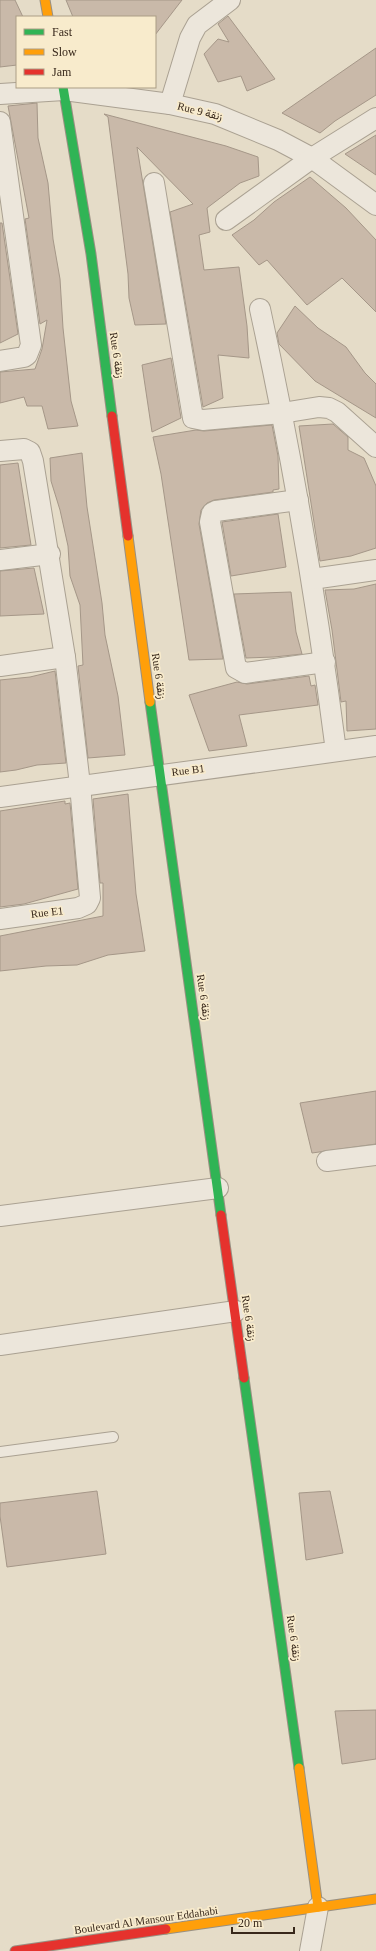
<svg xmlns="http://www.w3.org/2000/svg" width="376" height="1951" font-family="'Times New Roman',Vazirmatn,serif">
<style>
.building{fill:#c9b9a9;stroke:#a59788}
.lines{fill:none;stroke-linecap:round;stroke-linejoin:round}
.lane-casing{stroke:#aaa192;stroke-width:12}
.street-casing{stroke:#aaa192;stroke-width:22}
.fast-casing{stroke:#999082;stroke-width:11}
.slow-casing{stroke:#999082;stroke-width:11}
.jam-casing{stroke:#999082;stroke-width:11}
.lane{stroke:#ece6db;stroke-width:10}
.street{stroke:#ece6db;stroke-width:20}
.fast{stroke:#30b455;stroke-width:9}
.slow{stroke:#ff9f0a;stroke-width:9}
.jam{stroke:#e5322d;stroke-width:9}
.labels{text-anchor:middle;stroke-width:3.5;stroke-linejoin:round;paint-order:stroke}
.street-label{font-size:11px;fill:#38281b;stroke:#f8ebcc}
</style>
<rect width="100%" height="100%" fill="#e5dcc8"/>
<g class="building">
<path d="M0 0H15L23 17H17V65L0 67Z"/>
<path d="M66 0H182L155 35V17H73Z"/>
<path d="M228 16 275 79 247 91 241 76 218 82 204 54 218 39 229 42 218 24Z"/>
<path d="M376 48V95L335 121 320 133 282 113Z"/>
<path d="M37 103 38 138 48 183 53 239 60 279 63 328 71 401 78 426 48 429 42 406H27L24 397 0 403V372L35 369 42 349 47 320 40 324 25 219 29 218 8 106Z"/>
<path d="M104 114 226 146 258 157 259 176 240 183 207 208 210 232 199 235 204 270 239 267 247 326 249 358 218 355 223 398 203 407 170 212 193 204 137 147 166 324 135 325 129 298 128 274 114 164 108 117Z"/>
<path d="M376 135V175L345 154Z"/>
<path d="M310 177 346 208 376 240V312L342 278 307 305 267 260 259 265 232 235 254 220 274 202Z"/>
<path d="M0 223H2L18 334 0 343Z"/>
<path d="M295 306 318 328 346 347 365 373 376 384V418L315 381 279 344 277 333Z"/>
<path d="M171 358 181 418 152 432 142 365Z"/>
<path d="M333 424 348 437V450L364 458 376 486V548L351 556 320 561 299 426Z"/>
<path d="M272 425 278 456 279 489 273 490V492L214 500 207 503 201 510 199 524 223 659 189 660 161 474 153 437 196 430 204 431Z"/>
<path d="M82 453 87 507 102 603 105 635 118 696 125 755 88 758 78 666 83 665 80 605 70 576 68 546 60 510 51 481 50 458Z"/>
<path d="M18 463 31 545 0 548V465Z"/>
<path d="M278 514 286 567 231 576 222 522Z"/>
<path d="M34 568 44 614 0 616V571Z"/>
<path d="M376 584V729L347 731 346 701 341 702 332 630 325 590 354 589Z"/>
<path d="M291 592 296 632 302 654 274 657 246 658 234 594Z"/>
<path d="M55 671 66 763 37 765 16 770 0 772V680L30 677Z"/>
<path d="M309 676 311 686 315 685 318 705 239 715 247 746 209 751 189 695 237 682 247 684Z"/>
<path d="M128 794 136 894 145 951 108 955 77 965 46 966 0 971V936L103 916V883H100L93 799Z"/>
<path d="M65 801V804L70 803 78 889 24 904 0 907V811Z"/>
<path d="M376 1091V1144L312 1153 300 1103Z"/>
<path d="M97 1491 106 1554 7 1567 0 1516V1503Z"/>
<path d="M330 1491 343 1553 306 1560 299 1493Z"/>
<path d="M376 1710V1759L342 1764 335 1711Z"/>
</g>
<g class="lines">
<defs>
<path id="lane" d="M0 1452 113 1437"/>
<g id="street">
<path d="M0 94 64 90 170 104 215 114 278 140 312 158 376 205"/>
<path d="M170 104 190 38 197 25 230 0"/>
<path d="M0 122 31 345 27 355 24 357 0 361"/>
<path d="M154 183 193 418 203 420 282 413 319 407 329 408 337 412 376 447"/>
<path d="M226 220 312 158 376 118"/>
<path d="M260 309C292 456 317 603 336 751"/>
<path d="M0 451 24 449 30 452 33 461 65 657 80 785 90 898 87 904 78 908 0 919"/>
<path d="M298 500 216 511 212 513 210 522 236 668 245 673 325 662"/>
<path d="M0 560 50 554"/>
<path d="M312 579 376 570"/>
<path d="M0 666 65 657"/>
<path d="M0 797 376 746"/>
<path d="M327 1161 376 1155"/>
<path d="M0 1216 218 1188"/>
<path d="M0 1345 236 1311"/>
<path d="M310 1951 318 1907"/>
</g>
<g id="fast">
<path d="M63 87 91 254 112 416"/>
<path d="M150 702 221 1215"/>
<path d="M244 1378 299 1768"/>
</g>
<g id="slow">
<path d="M45 0 48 17"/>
<path d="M128 536 150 702"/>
<path d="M299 1768 318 1907"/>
<path d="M166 1929 376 1899"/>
</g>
<g id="jam">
<path d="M112 416 128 536"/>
<path d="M221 1215 244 1378"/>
<path d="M15 1951 166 1929"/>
</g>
</defs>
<use href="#lane" class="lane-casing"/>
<use href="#street" class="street-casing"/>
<use href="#fast" class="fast-casing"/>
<use href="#slow" class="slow-casing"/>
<use href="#jam" class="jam-casing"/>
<use href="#lane" class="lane"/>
<use href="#street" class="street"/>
<use href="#fast" class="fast"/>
<use href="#slow" class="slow"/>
<use href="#jam" class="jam"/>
</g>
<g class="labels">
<g class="street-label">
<text transform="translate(200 111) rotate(14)" y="4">Rue 9 زنقة</text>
<text transform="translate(117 355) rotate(82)" y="4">Rue 6 زنقة</text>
<text transform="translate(159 676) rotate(82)" y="4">Rue 6 زنقة</text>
<text transform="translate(188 770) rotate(-7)" y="4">Rue B1</text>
<text transform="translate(47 912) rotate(-7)" y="4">Rue E1</text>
<text transform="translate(204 997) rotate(82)" y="4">Rue 6 زنقة</text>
<text transform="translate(249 1318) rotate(82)" y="4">Rue 6 زنقة</text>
<text transform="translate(294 1638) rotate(82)" y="4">Rue 6 زنقة</text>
<text transform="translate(146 1920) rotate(-8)" y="4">Boulevard Al Mansour Eddahabi</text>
</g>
</g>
<rect x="16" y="16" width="140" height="72" fill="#f8ebcc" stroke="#ab9d85"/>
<rect x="24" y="29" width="20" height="6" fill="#30b455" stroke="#ab9d85"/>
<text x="52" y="36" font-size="12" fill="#38281b">Fast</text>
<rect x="24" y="49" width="20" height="6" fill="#ff9f0a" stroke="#ab9d85"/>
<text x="52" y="56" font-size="12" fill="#38281b">Slow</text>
<rect x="24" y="69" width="20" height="6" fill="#e5322d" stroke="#ab9d85"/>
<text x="52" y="76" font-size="12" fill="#38281b">Jam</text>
<path d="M232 1927v6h62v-6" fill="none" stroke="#38281b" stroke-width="2"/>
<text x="238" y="1927" font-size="12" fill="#38281b" stroke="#f8ebcc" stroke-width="3" paint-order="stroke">20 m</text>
</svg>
